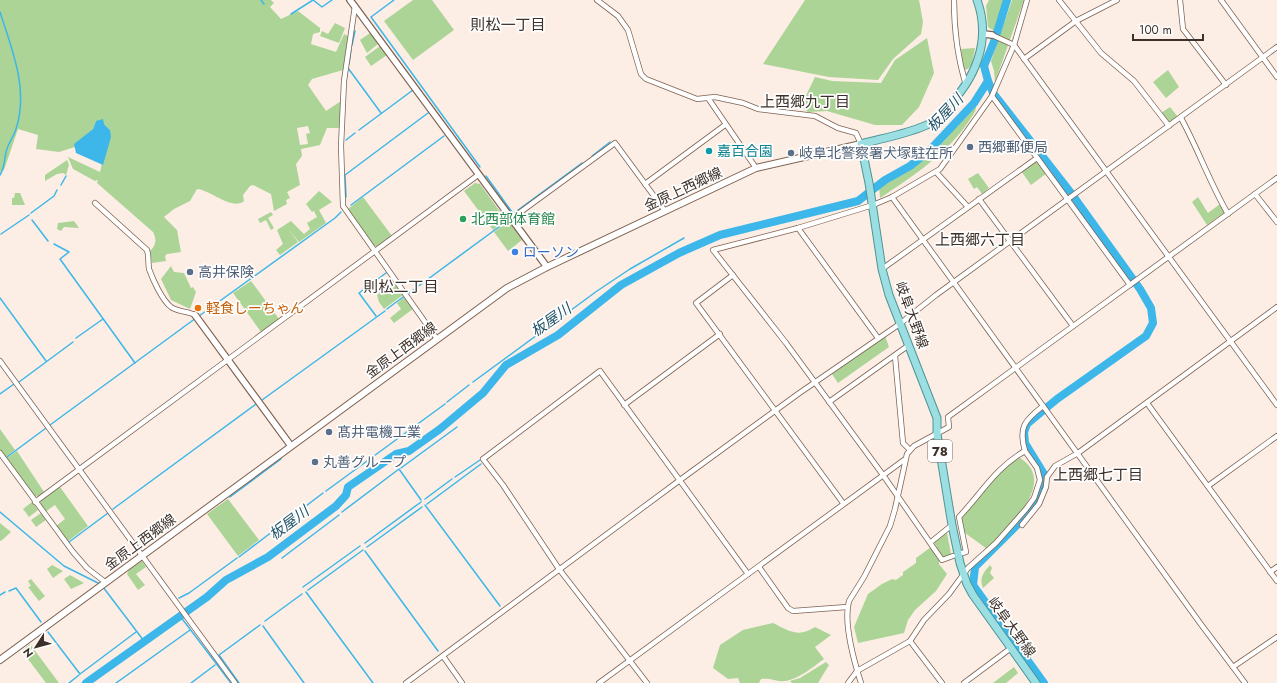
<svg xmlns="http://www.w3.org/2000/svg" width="1277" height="683" font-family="Jost,'Noto Sans JP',sans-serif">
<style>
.green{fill:#abd496;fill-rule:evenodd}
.water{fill:#3db7e9}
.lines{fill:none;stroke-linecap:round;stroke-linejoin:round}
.stream{stroke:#3db7e9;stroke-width:1.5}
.river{stroke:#3db7e9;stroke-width:8}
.minor-casing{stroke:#7f614f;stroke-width:6}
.tertiary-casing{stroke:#7f614f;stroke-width:8}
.secondary-casing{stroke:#7f614f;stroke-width:8}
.primary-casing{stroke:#4f9495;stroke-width:9}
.minor{stroke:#fff;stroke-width:4.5}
.tertiary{stroke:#fff;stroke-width:5.5}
.secondary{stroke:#fff;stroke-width:6}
.primary{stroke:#9bdfe2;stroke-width:7}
.service-dot{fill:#5c6f8a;stroke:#fefefe;stroke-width:1.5}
.culture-dot{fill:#0f9aa8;stroke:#fefefe;stroke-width:1.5}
.leisure-dot{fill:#2e9e5b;stroke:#fefefe;stroke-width:1.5}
.shop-dot{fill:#3f7fe0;stroke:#fefefe;stroke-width:1.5}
.food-dot{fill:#e8710a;stroke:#fefefe;stroke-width:1.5}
.labels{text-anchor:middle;stroke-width:3.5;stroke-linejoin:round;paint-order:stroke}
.shield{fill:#fefefe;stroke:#776e68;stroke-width:1}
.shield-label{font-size:13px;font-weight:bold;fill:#3d3028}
.service-label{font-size:14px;fill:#4e5e75;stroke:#fefefe;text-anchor:start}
.culture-label{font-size:14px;fill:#0d838f;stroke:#fefefe;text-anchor:start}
.street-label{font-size:14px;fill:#3d3028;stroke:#fefefe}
.leisure-label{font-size:14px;fill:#27864d;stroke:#fefefe;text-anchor:start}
.shop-label{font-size:14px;fill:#366cbe;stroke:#fefefe;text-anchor:start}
.food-label{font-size:14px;fill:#c56008;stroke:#fefefe;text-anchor:start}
.neighbourhood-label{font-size:15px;fill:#3d3028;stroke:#fefefe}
.water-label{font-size:15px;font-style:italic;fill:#24556a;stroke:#fefefe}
</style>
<rect width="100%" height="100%" fill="#fceee5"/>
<g class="green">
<path d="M0 0H271L274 3 270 7 281 19 298 11 320 28V32L313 34 311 44 336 52 344 34 348 36 343 70 312 79 308 85 326 111 341 101 339 128H327L320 145 301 149 302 156 296 164 300 185 287 192 290 198 286 200 287 204 274 211 271 194 253 185 250 186 243 195 244 201C232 211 211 190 197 189L190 201 174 209 164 217 177 230 181 252 167 254 165 256 166 261 152 263 150 251C156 245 157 240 153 232L97 183 98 180 95 181 73 169 68 157 100 172 110 130 104 124 96 121 93 129 75 144V147L59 152 36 149 38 135 18 129 4 170 1 171 0 174ZM308 126 310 133 306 134 308 144 300 145 297 128Z"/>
<path d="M413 0H432L454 30 413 60 384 21Z"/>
<path d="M805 0H919L923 22 921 34 893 59 878 80 829 77 763 64Z"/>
<path d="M989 0H1004L994 31 988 27 986 6Z"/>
<path d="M1012 0H1024L995 82 994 71 991 61Z"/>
<path d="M335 23 345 28 339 43 320 36 322 31 328 34Z"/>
<path d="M370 33 378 44 367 53 360 40Z"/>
<path d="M927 38 934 73 919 107 902 125H875L827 111 808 112 801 106 815 77 832 81 881 83 895 60Z"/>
<path d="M380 46 387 55 371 66 365 57Z"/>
<path d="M975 48 972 64 968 69 963 70 961 49Z"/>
<path d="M1168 70 1179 87 1166 98 1153 82Z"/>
<path d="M976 105C977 111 972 116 969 121 946 155 913 176 880 198L879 186C903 174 923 160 943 142 954 130 964 115 976 105Z"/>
<path d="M1170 107 1178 117 1168 123 1161 113Z"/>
<path d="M67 160 69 165 66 175 63 173 57 174 45 181V175Z"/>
<path d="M1036 160 1038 161 1047 173 1031 185 1021 171Z"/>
<path d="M978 173 989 188 982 194 977 187 974 189 968 179Z"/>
<path d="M475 183 480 184 506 220 493 230 464 191Z"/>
<path d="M319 191 332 202 319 210 326 223 299 242 288 229 298 242 280 255 276 250 283 244 277 230 291 221 304 234 310 229 307 223 317 217 314 211 312 212 306 204Z"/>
<path d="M15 193H20L25 205H12V198H14Z"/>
<path d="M363 197 392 236 377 246H374L348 209Z"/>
<path d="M1198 197 1208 213 1220 204 1225 212 1207 225 1192 202Z"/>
<path d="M271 212 273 215 268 218 274 228 271 230 266 220 260 223 258 219Z"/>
<path d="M74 221 79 228 64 227 61 231 57 229 58 223Z"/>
<path d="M508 221 522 240 508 251 494 232Z"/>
<path d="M171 266 174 272 184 273 191 288 193 287 196 292 190 309 171 300 161 279Z"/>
<path d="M251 281 279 319 261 332 233 293Z"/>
<path d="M393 282 403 295 384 309 379 302 377 295Z"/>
<path d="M404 297 413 309 394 323 390 318 401 309 397 303Z"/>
<path d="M885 336 889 347 838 383 832 374Z"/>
<path d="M0 429 15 450 6 457 0 450Z"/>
<path d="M17 451 44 492 38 496H35L7 458Z"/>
<path d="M1020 458C1059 482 1007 529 987 549L961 530 959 520C977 496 994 472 1020 458Z"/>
<path d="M60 487 88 526 68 541 56 526 65 519 55 505 45 512 40 506 41 501Z"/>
<path d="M228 499 259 540 238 556 207 514Z"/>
<path d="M32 502 38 510 29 517 23 509Z"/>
<path d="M41 513 46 520 36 527 31 520Z"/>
<path d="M0 523 11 532 1 541 0 540Z"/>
<path d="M947 533 951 554 943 558 934 542Z"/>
<path d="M931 547 939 559V564L947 574 936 591 915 610 908 620 904 633 858 643 854 627 868 594 882 584 892 579 896 580 903 575V572L916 563V558Z"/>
<path d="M142 561 146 567 136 574 145 585 138 590 127 574 129 570Z"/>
<path d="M52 565 63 571 53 578 47 569Z"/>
<path d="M990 565 992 568 990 573 994 578 983 588C979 578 983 573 990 565Z"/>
<path d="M70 575 84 583 71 589 64 579Z"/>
<path d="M31 579 45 596 39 601 28 587 31 586 28 581Z"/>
<path d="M773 623C789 631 799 638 815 627L831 635 815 647 824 659C813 667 794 683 780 681 771 680 771 678 761 679L759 683H740L738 678 728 679 713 668 720 645 743 630Z"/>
<path d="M30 644 59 683H46L22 651Z"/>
<path d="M826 662 829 665 818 683H792L790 681 800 678Z"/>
<path d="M1014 667 1018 673 1006 683H993Z"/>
</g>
<path class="water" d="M103 119 104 124 110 130 111 137 103 165 76 153 74 144 93 129 96 121Z"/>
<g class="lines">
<g class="stream">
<path d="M261 0 264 4"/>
<path d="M394 0 371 17 480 167"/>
<path d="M0 12C12 50 29 89 16 129 14 136 9 142 7 149 4 157 5 168 0 175"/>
<path d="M291 14 313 0 322 7 332 0"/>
<path d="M352 45 355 31"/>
<path d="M349 64 351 50"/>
<path d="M348 68 381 113"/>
<path d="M359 130 413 90"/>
<path d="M346 140 355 133"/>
<path d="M592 156 610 142"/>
<path d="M486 176 512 212"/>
<path d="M61 185 66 176"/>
<path d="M346 197 345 175 428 113"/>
<path d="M351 205 444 136"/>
<path d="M31 213 54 196 57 190"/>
<path d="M514 213 582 163"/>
<path d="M32 220 48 241"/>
<path d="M1 234 29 215"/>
<path d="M54 244 69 252 60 259 135 363"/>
<path d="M409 293 507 221"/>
<path d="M0 298 46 361"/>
<path d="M387 309 403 297"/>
<path d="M199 316 335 218 341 212"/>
<path d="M376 316 359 293 386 273"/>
<path d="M76 338 103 319"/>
<path d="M19 382 73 342"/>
<path d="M473 382 597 291 630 269 684 238"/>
<path d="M0 394 14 384"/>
<path d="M262 400 385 311"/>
<path d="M447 402 469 385"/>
<path d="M50 425 196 318"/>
<path d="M7 457 46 428"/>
<path d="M401 468 457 427"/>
<path d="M455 477 480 460"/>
<path d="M326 491 445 404"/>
<path d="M230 497 281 459"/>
<path d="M425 499 452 479"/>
<path d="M427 504 481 464"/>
<path d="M425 505 500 606"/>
<path d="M113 509 256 404"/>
<path d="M0 512 64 566 100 584"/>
<path d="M342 512 399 469 421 500"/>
<path d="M69 542 108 513 111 517"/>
<path d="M365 543 421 502"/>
<path d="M367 547 422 507"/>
<path d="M365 551 438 651"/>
<path d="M239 557 323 493"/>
<path d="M282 558 339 515"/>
<path d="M103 587 144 641"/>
<path d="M303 587 360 546"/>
<path d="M308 590 363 550"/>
<path d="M9 591 16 588 41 622"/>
<path d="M306 592 373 683"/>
<path d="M0 595 5 592"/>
<path d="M179 598 189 593 237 558"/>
<path d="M180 616 231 683"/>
<path d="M265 621 302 594"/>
<path d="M263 626 304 683"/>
<path d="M48 632 80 674 136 632"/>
<path d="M69 683 79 675"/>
<path d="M116 683 190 630"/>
<path d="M191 683 215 665"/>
<path d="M239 683 219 655 260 625"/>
</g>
<g class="river">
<path d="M1007 0 995 39 984 66 988 81 993 93 1071 193 1140 289 1151 308 1153 323 1146 336 1057 399 1027 424 1024 432 1025 443 1044 474 1041 491 1032 507 1019 523 975 567 973 585 1044 683"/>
<path d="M86 683 207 597 226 580 268 557 336 506 346 495 348 487 396 454 409 451 440 429 483 393 506 365 558 335 621 285 679 253 720 235 858 201 885 180 910 166 929 151 974 103 988 81"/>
</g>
<defs>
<g id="minor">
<path d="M597 0 618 16 628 30 641 74 646 79 697 99 715 97 743 103 758 109 815 116 838 128 856 133 861 144"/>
<path d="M954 0C954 30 957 56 966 85"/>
<path d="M1059 0 1101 53 1134 81 1169 126"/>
<path d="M1180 0 1183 29 1226 85"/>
<path d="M1221 0 1277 77"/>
<path d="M355 6 344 81 341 146 343 206 437 339"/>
<path d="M992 35 1014 45 1277 405"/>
<path d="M1024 59 1076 21 1117 0"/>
<path d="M992 96 1130 285"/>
<path d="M708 98 756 168"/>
<path d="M1181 118C1198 149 1210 183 1228 214"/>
<path d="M936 172 968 207"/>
<path d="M645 184 725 125"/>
<path d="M1255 194 1277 222"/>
<path d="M892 197 1200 623 1245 683"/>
<path d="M979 199 1073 326"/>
<path d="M95 203 147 250C149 256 148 263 149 269 153 280 162 300 171 307 178 312 187 311 195 315"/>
<path d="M511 219 615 143 665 211"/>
<path d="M798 228 878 338"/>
<path d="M882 269 1037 158"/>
<path d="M733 275 696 303 843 503"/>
<path d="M895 356 903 443 910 450"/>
<path d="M0 361 235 683"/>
<path d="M829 402 909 345"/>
<path d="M1147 403 1277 581"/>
<path d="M624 405 720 334"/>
<path d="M1025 451C1018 427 1025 420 1043 406"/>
<path d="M0 453 73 552 87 568 105 582"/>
<path d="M1208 486 1277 436"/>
<path d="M35 502 478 175"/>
<path d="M1022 525 1039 504 1046 487 1047 477 1055 466 1078 453 1277 307"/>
<path d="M931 542 952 525"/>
<path d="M953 556 942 560 883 475 786 343 713 250 798 228 873 205 892 197 940 169 992 96 1014 45 1027 0"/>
<path d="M759 567 788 608 793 611 847 607"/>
<path d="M1270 572 1277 567"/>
<path d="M910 641 942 683"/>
<path d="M443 656 462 683"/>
<path d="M1233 667 1277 637"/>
<path d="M406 683 680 480 798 394 901 323 936 295 1277 47"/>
<path d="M599 683 904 460"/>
<path d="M647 683 559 569 503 485 483 459 600 371 748 574"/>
<path d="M848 683 857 671 910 641 924 620 949 594 968 568 996 543 1026 509 1034 498 1040 480 1037 468 1025 451C996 467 981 494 959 517L966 552 962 553"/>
<path d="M861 683C854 661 843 623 849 601L864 577 890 526 895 509 907 454 914 446 949 427 948 417 1277 178"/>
<path d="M964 683 1011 648"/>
</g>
<g id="tertiary">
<path d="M350 0 547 267"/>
<path d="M984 34 992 35"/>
<path d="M195 315 291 446"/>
</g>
<path id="secondary" d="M0 660 507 288 547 267 756 168 861 144"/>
<path id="primary" d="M977 0C992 41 975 81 944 110 940 115 934 122 929 124 908 134 883 138 861 144L869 183 882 269 889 295 937 418V434L952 525 960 563 967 584 973 595 1036 683"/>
</defs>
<use href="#minor" class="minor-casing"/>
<use href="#tertiary" class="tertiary-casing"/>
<use href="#secondary" class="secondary-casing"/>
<use href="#primary" class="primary-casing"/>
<use href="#minor" class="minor"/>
<use href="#tertiary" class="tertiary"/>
<use href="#secondary" class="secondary"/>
<use href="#primary" class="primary"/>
</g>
<g class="service-dot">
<circle cx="970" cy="147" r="4"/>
<circle cx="791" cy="153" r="4"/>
<circle cx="190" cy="272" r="4"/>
<circle cx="329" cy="432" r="4"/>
<circle cx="315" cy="462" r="4"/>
</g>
<circle class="culture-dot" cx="709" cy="151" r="4"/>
<circle class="leisure-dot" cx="463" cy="219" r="4"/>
<circle class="shop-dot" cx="515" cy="252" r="4"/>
<circle class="food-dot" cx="198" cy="308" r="4"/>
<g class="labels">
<rect class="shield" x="928" y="440" width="24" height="22" rx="3"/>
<g class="shield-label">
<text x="940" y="456">78</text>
</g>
<g class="service-label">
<text x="978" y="152">西郷郵便局</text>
<text x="799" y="158">岐阜北警察署犬塚駐在所</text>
<text x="198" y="277">高井保険</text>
<text x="337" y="437">髙井電機工業</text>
<text x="323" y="467">丸善グループ</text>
</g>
<g class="culture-label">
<text x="717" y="156">嘉百合園</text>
</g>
<g class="street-label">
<text transform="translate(683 189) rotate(-25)" y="5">金原上西郷線</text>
<text transform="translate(912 315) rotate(70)" y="5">岐阜大野線</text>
<text transform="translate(401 350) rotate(-36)" y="5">金原上西郷線</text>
<text transform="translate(140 542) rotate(-36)" y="5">金原上西郷線</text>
<text transform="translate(1012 627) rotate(54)" y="5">岐阜大野線</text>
</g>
<g class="leisure-label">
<text x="471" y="224">北西部体育館</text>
</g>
<g class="shop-label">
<text x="523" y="257">ローソン</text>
</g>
<g class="food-label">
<text x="206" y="313">軽食しーちゃん</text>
</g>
<g class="neighbourhood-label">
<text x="508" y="30">則松一丁目</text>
<text x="805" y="107">上西郷九丁目</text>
<text x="980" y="245">上西郷六丁目</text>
<text x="401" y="292">則松二丁目</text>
<text x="1098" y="480">上西郷七丁目</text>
</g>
<g class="water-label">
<text transform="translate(945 113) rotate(-47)" y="5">板屋川</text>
<text transform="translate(551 320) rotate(-35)" y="5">板屋川</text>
<text transform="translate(289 523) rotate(-37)" y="5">板屋川</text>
</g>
</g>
<g transform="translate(36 647) rotate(234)" stroke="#fefefe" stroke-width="3" paint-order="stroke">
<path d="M0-3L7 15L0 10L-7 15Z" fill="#3d3028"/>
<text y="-6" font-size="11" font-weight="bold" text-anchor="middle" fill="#3d3028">N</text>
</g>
<path d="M1133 34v6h70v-6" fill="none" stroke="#3d3028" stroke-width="2"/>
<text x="1139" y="34" font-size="12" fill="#3d3028" stroke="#fefefe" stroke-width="3" paint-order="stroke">100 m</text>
</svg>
